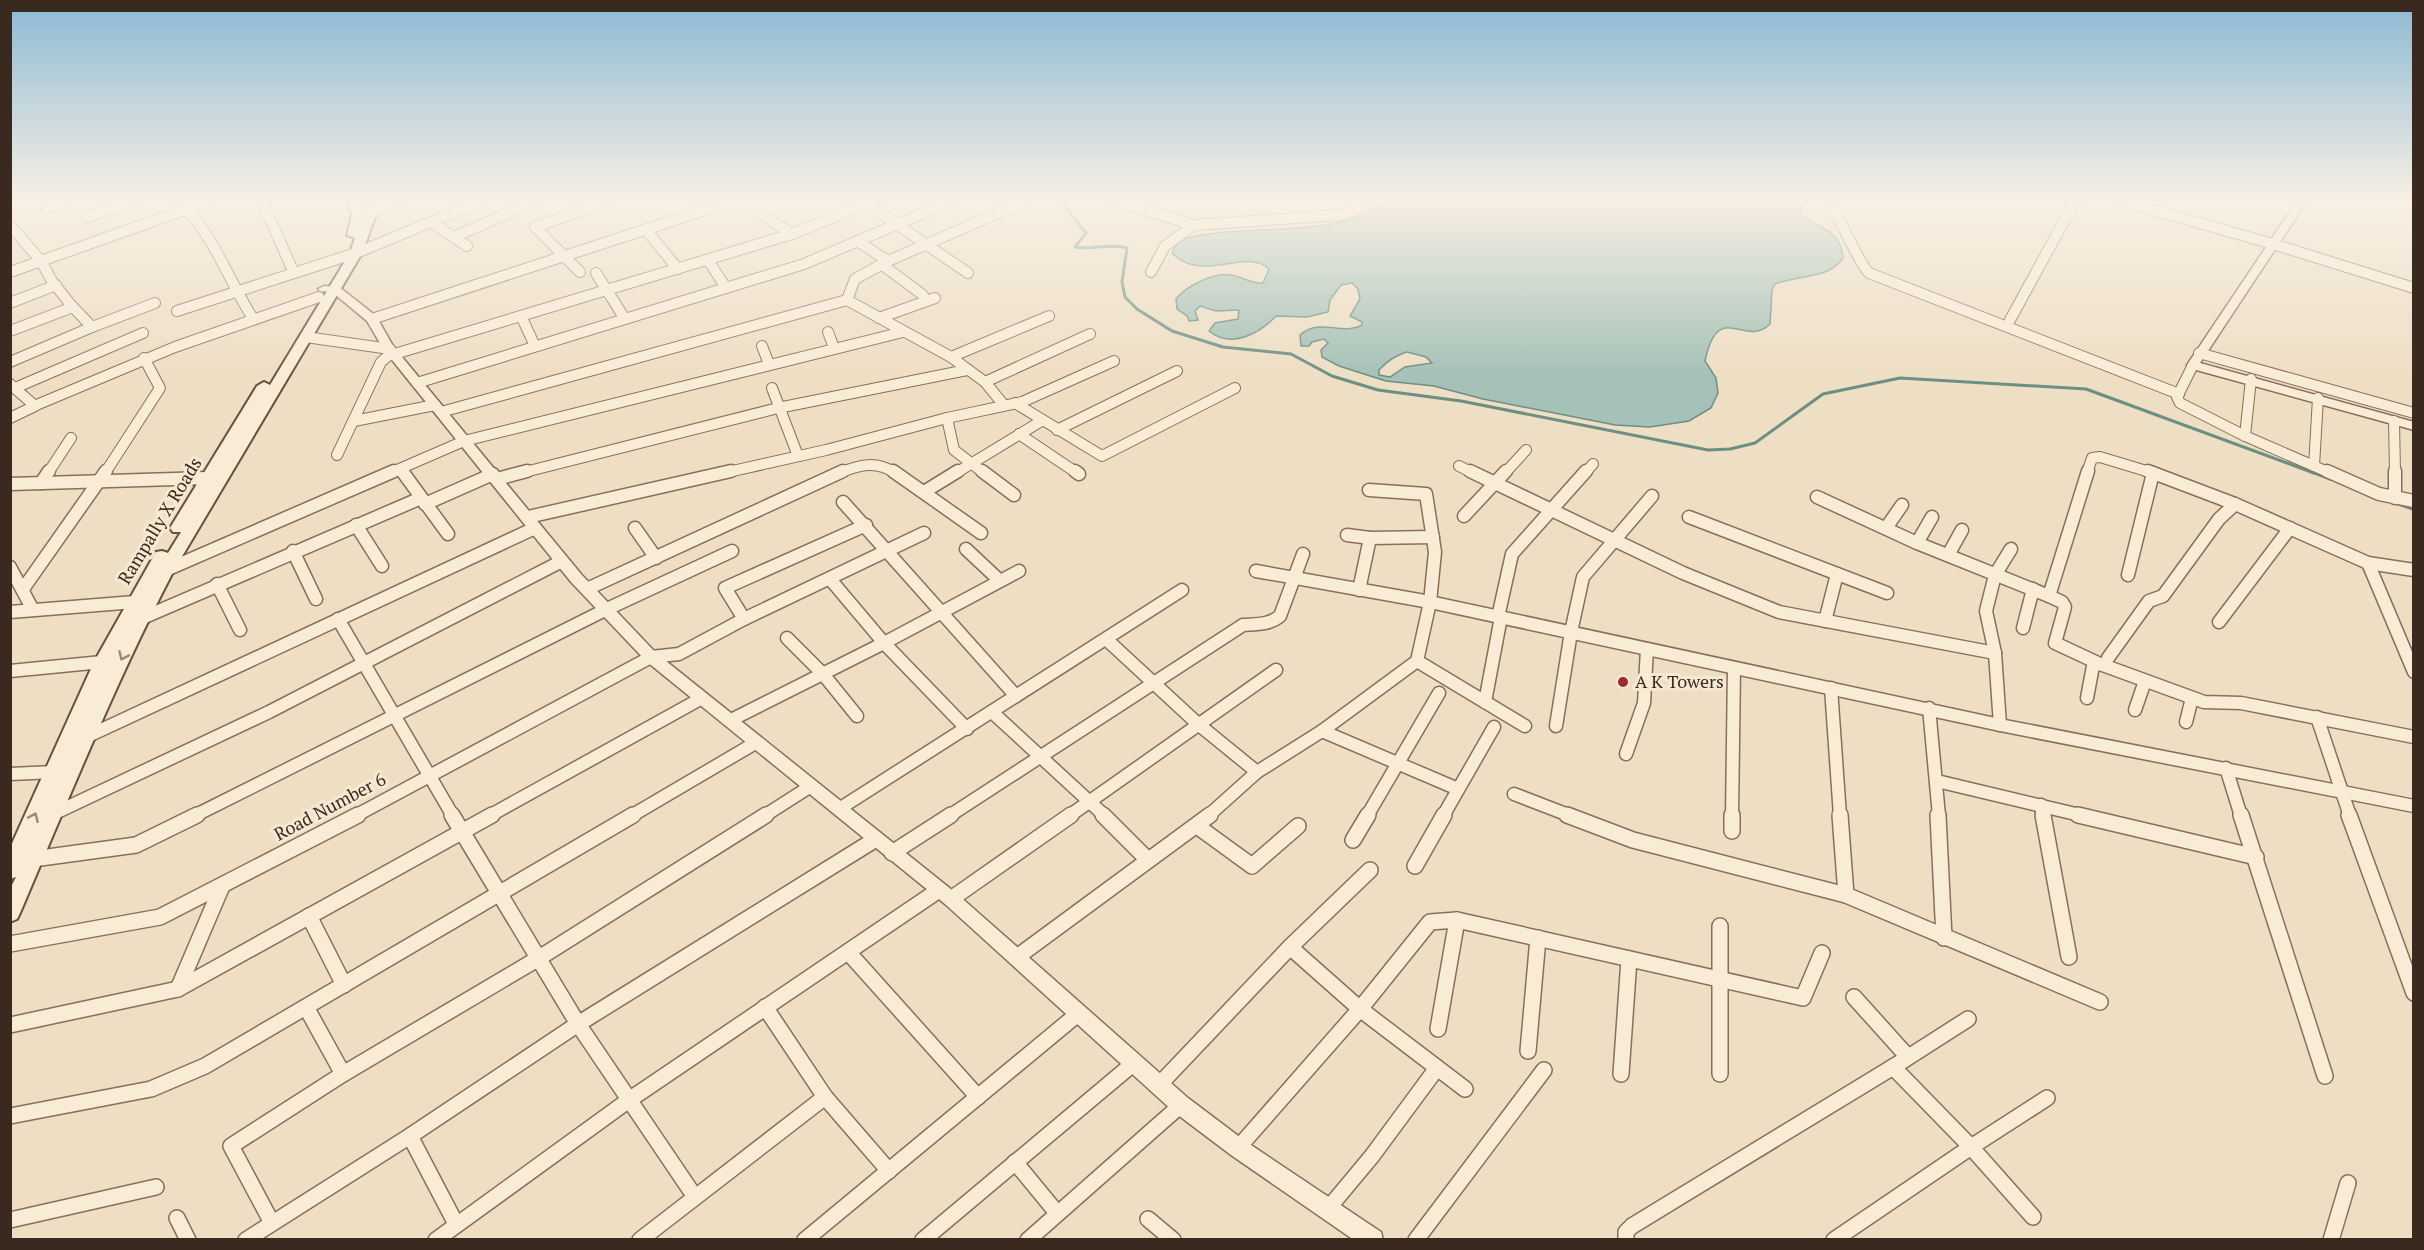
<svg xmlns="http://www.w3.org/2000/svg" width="2424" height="1250" font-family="'PT Serif',serif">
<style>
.water{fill:#a6c1b7;stroke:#6c8f84;stroke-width:1.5;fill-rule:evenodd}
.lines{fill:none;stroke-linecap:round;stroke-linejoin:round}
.stream-far1{stroke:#6c8f84;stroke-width:3}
.stream{stroke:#6c8f84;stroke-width:4}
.minor-far2-casing{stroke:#896f5a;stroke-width:12}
.minor-far1-casing{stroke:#896f5a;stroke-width:15}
.minor-casing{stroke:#896f5a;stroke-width:18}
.tertiary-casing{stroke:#896f5a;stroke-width:3}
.secondary-casing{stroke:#6a503d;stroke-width:4}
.minor-far2{stroke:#f9ecd7;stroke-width:10}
.minor-far1{stroke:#f9ecd7;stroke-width:12}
.minor{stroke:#f9ecd7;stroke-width:15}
.tertiary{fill:#f9ecd7;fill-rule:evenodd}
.secondary{fill:#f9ecd7;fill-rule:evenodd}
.oneway{stroke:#998a7a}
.poi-dot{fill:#982a34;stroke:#f5e9d3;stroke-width:2}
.labels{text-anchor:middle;stroke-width:6;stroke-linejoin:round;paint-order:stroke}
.street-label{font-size:18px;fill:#39291e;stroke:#f5e9d3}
.poi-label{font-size:18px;fill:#39291e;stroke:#f5e9d3;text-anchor:start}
</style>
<rect width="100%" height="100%" fill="#eedec4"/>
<path class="water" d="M1384 201H1803L1800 213C1819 231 1840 227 1843 258 1829 280 1795 275 1775 284L1772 290 1770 324C1745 349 1718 298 1705 361L1716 378 1718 393 1711 408 1689 421 1650 427 1615 425 1483 399 1434 386 1386 381 1339 366 1322 357 1321 350 1328 343 1324 339 1312 342 1309 346H1301L1300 335C1319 317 1342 336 1362 325V322L1350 316 1360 299 1358 289 1352 283 1341 285 1330 300 1328 312 1307 317 1276 316C1259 334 1231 349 1209 331L1215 323 1238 319 1239 310 1216 311 1200 306 1195 311 1198 320 1189 321 1187 316 1177 309 1176 299C1186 286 1214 272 1231 275 1243 277 1251 284 1263 283L1269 269C1248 247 1201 284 1172 253L1178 241C1232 221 1344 242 1384 201ZM1407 352 1426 357 1432 363 1405 367 1390 377 1379 375V370C1387 361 1396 355 1407 352Z"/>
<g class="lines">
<path class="stream-far1" d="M1064 201 1066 208 1086 233 1075 247C1092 250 1111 243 1127 248L1122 282 1125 297 1137 309 1172 331 1223 347 1291 354 1332 376 1378 390 1461 401 1708 450 1730 449 1755 443 1823 394 1900 378 2086 389 2314 473"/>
<g class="stream">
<path d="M2310 471 2331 479"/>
<path d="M2394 502 2414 509"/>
</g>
<defs>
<g id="minor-far2">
<path d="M262 201 294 273"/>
<path d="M1115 201 1194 225"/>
<path d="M1830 201C1837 215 1861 266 1869 273L2179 394"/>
<path d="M2122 201 2273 244 2414 288"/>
<path d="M867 204 968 273"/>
<path d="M46 208 67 201"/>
<path d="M187 210C213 236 231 284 252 317"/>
<path d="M370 214 396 201"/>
<path d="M764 216 792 234"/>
<path d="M87 217 132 201"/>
<path d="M431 222 467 246"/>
<path d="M10 225 41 261 52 281 71 305 92 327 155 303"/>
<path d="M646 230 678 269"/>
<path d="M454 237 536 201"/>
<path d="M708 260 726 288"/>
<path d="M888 261 1021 203"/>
<path d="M881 264 923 295"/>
<path d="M10 272 210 201"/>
<path d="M580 272 535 227 609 201"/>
<path d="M1151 272 1165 246 1194 225 1340 215 1354 211 1366 201"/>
<path d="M596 273 625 319"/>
<path d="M847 300 855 279 888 261 857 241"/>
<path d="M10 303 56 285"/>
<path d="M177 311 356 253 482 201"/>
<path d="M521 316 535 346"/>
<path d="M879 318 935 298"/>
<path d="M372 319 708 209"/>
<path d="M2010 320 2075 201"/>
<path d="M10 331 73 307"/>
<path d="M828 332 834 348"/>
<path d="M306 337 390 349"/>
<path d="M762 346 769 364"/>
<path d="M2199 353 2414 413"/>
<path d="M951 357 1049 316"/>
<path d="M10 362 92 327"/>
<path d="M2193 365 2177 397 2180 403 2245 436 2330 473"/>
<path d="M985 382 1090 334"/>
<path d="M417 383 804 264 952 201"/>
<path d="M10 384 35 406 10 418"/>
<path d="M15 388 143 333"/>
<path d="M772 388 798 456"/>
<path d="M1015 403 1102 456 1235 388"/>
<path d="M34 406 175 347 319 297"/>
<path d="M441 412 847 300 951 357 985 382 1003 404"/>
<path d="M947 418 954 450 984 473"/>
<path d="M354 421 435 405"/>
<path d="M2394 421 2395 473"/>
<path d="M1057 430 1177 371"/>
<path d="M1019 434 1077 473"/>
<path d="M2245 436 2251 379"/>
<path d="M337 455 381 362 388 356 792 234 873 201"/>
<path d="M1459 466 1473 473"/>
<path d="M2314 466 2318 398"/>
<path d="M401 470 403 473"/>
<path d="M48 473 71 438"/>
<path d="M105 473 160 388 144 358"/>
<path d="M390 473 464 441 903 332"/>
<path d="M521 473 778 408 967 370"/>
<path d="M724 473 826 450 947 418 1022 402 1114 361"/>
<path d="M839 473C859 465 876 460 895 473"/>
<path d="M956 473 1043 420"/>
<path d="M1505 473 1526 450"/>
<path d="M1585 473 1593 464"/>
<path d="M2087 473 2092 458 2100 457 2153 473"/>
</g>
<g id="minor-far1">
<path d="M402 471 448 534"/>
<path d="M893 471 981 533"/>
<path d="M982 471 1014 495"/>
<path d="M1075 471 1079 474"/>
<path d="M1470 471 1683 573 1779 612 1995 653"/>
<path d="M2148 471 2235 504 2368 563 2414 570"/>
<path d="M2327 471 2379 494 2414 501"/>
<path d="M2395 471V498"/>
<path d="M497 479 527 471"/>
<path d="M41 483 49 471"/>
<path d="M10 484 208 478"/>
<path d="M924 492 958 471"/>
<path d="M1817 497 1917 543 2049 596 2088 471"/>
<path d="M843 502 1016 696"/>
<path d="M425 504 493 474"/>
<path d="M1464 516 1506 471"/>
<path d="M528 517 731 471"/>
<path d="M1689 517 1887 593"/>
<path d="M356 525 382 566"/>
<path d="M635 528 656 558"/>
<path d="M1886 528 1902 505"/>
<path d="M1347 535 1370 538"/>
<path d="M1917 543 1932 517"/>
<path d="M966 549 999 580"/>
<path d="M293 551 316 599"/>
<path d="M1948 555 1962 530"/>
<path d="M2368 563 2414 672"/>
<path d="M10 567 33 610"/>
<path d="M166 570 394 471"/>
<path d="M1256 571 1430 602 2000 725 2414 806"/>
<path d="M2128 575 2153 473"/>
<path d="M830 579 884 643 967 729"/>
<path d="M217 584 240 630"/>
<path d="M23 589 106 471"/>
<path d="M587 589 843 471"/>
<path d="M1359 590 1370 538 1433 537"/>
<path d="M2049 596 2062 602 2065 607 2055 643 2100 664"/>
<path d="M10 612 135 602"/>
<path d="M1498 617 1512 554 1586 471"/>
<path d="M140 619 421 498"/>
<path d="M338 619 453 816"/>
<path d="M744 619 725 588 866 525"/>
<path d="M1825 621 1837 574"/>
<path d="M2219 622 2290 528"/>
<path d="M2023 628 2033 589"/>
<path d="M787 638 823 674 857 716"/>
<path d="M1106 639 1198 724 1257 772"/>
<path d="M2108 658 2149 601 2163 596 2219 519 2235 504"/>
<path d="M1417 661 1525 726"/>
<path d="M10 671 102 662"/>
<path d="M1831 688 1840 816"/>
<path d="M2087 698 2093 666 2100 664 2204 702 2241 703 2414 737"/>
<path d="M1485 702 1501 617"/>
<path d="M1929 708 1939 816"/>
<path d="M2135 710 2145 681"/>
<path d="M992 712 1105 816"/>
<path d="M2317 717 2350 816"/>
<path d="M731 720 884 643 1019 571"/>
<path d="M2186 722 2192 698"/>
<path d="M2000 725 1995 653 1986 611 1995 575 2011 549"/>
<path d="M1556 726 1571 632 1583 577 1652 496"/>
<path d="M1322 731 1458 789"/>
<path d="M86 737 535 528"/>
<path d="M1626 754 1644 703 1647 649"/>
<path d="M2226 768 2241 816"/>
<path d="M10 774 54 772"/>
<path d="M1937 781 2084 816"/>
<path d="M1514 794 1571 816"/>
<path d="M2041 805 2043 816"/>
<path d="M839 809 1182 590"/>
<path d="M53 814 269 712 562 561"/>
<path d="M194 816 607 609 732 551"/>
<path d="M355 816 651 657 679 654 744 619 924 533"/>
<path d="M489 816 702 698"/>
<path d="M631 816 757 742"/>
<path d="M764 816 811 786"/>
<path d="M949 816 1243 625C1257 624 1269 625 1280 616L1303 554"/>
<path d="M1069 816 1276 670"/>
<path d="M1208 816 1257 772 1322 731 1417 661 1430 602 1435 552 1426 494 1369 490"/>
<path d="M1367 816 1439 693"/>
<path d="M1443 816 1494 727"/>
<path d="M1732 816 1734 668"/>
</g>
<g id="minor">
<path d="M452 815 578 1024 695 1197"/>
<path d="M1103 815 1148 860"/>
<path d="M1567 815 1633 840 1846 895 2100 1002"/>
<path d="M1840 815 1846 895"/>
<path d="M1938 815 1944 938"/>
<path d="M2043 815 2069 957"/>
<path d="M2078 815 2256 857"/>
<path d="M2241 815 2325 1076"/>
<path d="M2349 815 2414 993"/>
<path d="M1197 826 1252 866 1298 826"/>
<path d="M1732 831V815"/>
<path d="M1353 840 1368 815"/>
<path d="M892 853 951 815"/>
<path d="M33 859 136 845 197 815"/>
<path d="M1415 866 1444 815"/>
<path d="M951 899 1071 815"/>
<path d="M309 916 344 985"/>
<path d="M1720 926V1074"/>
<path d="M10 944 160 917 358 815"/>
<path d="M1290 947 1360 1009 1465 1089"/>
<path d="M848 952 978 1097"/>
<path d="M1017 957 1210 815"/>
<path d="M178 989 222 886"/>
<path d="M1854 997 1908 1057"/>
<path d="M306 1007 343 1074"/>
<path d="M765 1007 825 1097 889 1171"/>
<path d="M10 1025 178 989 492 815"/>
<path d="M1438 1029 1457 920"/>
<path d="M1528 1051 1538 938"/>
<path d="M1893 1067 1968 1019"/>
<path d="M1621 1074 1629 959"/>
<path d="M1159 1085 1290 947 1370 870"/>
<path d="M10 1116 151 1089 205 1066 633 815"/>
<path d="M410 1136 456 1224"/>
<path d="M1238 1148 1360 1009 1430 922 1457 920 1803 998 1822 953"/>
<path d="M1015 1162 1057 1213"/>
<path d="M1327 1210 1372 1156 1437 1068"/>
<path d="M2033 1217 1971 1147 2047 1098"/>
<path d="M177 1218 188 1240"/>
<path d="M1148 1219 1173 1240"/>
<path d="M10 1220 156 1187"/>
<path d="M272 1223 231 1146 343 1074 539 958 766 815"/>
<path d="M246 1240 410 1136 578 1024 876 839"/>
<path d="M436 1240 629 1100 939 890"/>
<path d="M640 1240 825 1097"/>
<path d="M805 1240 1079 1013"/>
<path d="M923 1240 1134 1063"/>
<path d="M1028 1240 1181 1105"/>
<path d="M1416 1240 1544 1070"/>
<path d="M1626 1240V1232L1632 1226 1893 1067 1971 1147 1834 1240"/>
<path d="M2331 1240 2348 1183"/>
</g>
<g id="tertiary">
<path d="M2297 201H2307L2200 363 2414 422V430L2189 368 2187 365Z"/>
<path d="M324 286 339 287 376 316 393 346 581 574 656 653 957 894 1188 1098 1245 1141 1381 1232 1383 1240H1354L1231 1155 1174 1112 945 904 646 661 571 582 384 350 367 321 332 292 320 291 318 289Z"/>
</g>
<path id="secondary" d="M348 201H360L364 215 361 201H373L376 214 362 253 174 570C116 681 69 798 20 913L17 919 10 922V889L16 877 10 879V848L94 662 156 552 162 551 168 553 181 532H173L170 528 257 386 264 382 270 385 350 253 355 238 347 235 352 215Z"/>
</defs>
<use href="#minor-far2" class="minor-far2-casing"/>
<use href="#minor-far1" class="minor-far1-casing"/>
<use href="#minor" class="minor-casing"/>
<use href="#tertiary" class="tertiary-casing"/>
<use href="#secondary" class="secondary-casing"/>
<use href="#minor-far2" class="minor-far2"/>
<use href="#minor-far1" class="minor-far1"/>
<use href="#minor" class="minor"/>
<use href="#tertiary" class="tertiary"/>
<use href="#secondary" class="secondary"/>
</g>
<defs><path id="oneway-chevron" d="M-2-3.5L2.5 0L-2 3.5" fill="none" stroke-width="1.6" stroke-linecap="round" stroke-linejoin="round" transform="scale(1.5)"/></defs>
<g class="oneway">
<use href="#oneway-chevron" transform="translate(123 656) rotate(114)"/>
<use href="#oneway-chevron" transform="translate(34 817) rotate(-66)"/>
</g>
<linearGradient id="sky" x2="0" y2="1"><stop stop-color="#8db9d4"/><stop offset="0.53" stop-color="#f7f0e4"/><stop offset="1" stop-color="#f7f0e4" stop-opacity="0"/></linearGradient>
<rect width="2424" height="376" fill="url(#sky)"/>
<circle class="poi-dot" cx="1623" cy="682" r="6"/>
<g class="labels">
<g class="street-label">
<text transform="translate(160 521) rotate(-59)" y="6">Rampally X Roads</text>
<text transform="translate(330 807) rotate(-28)" y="6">Road Number 6</text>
</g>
<g class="poi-label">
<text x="1635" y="688">A K Towers</text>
</g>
</g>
<rect width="2424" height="1250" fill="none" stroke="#39291e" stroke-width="24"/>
</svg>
